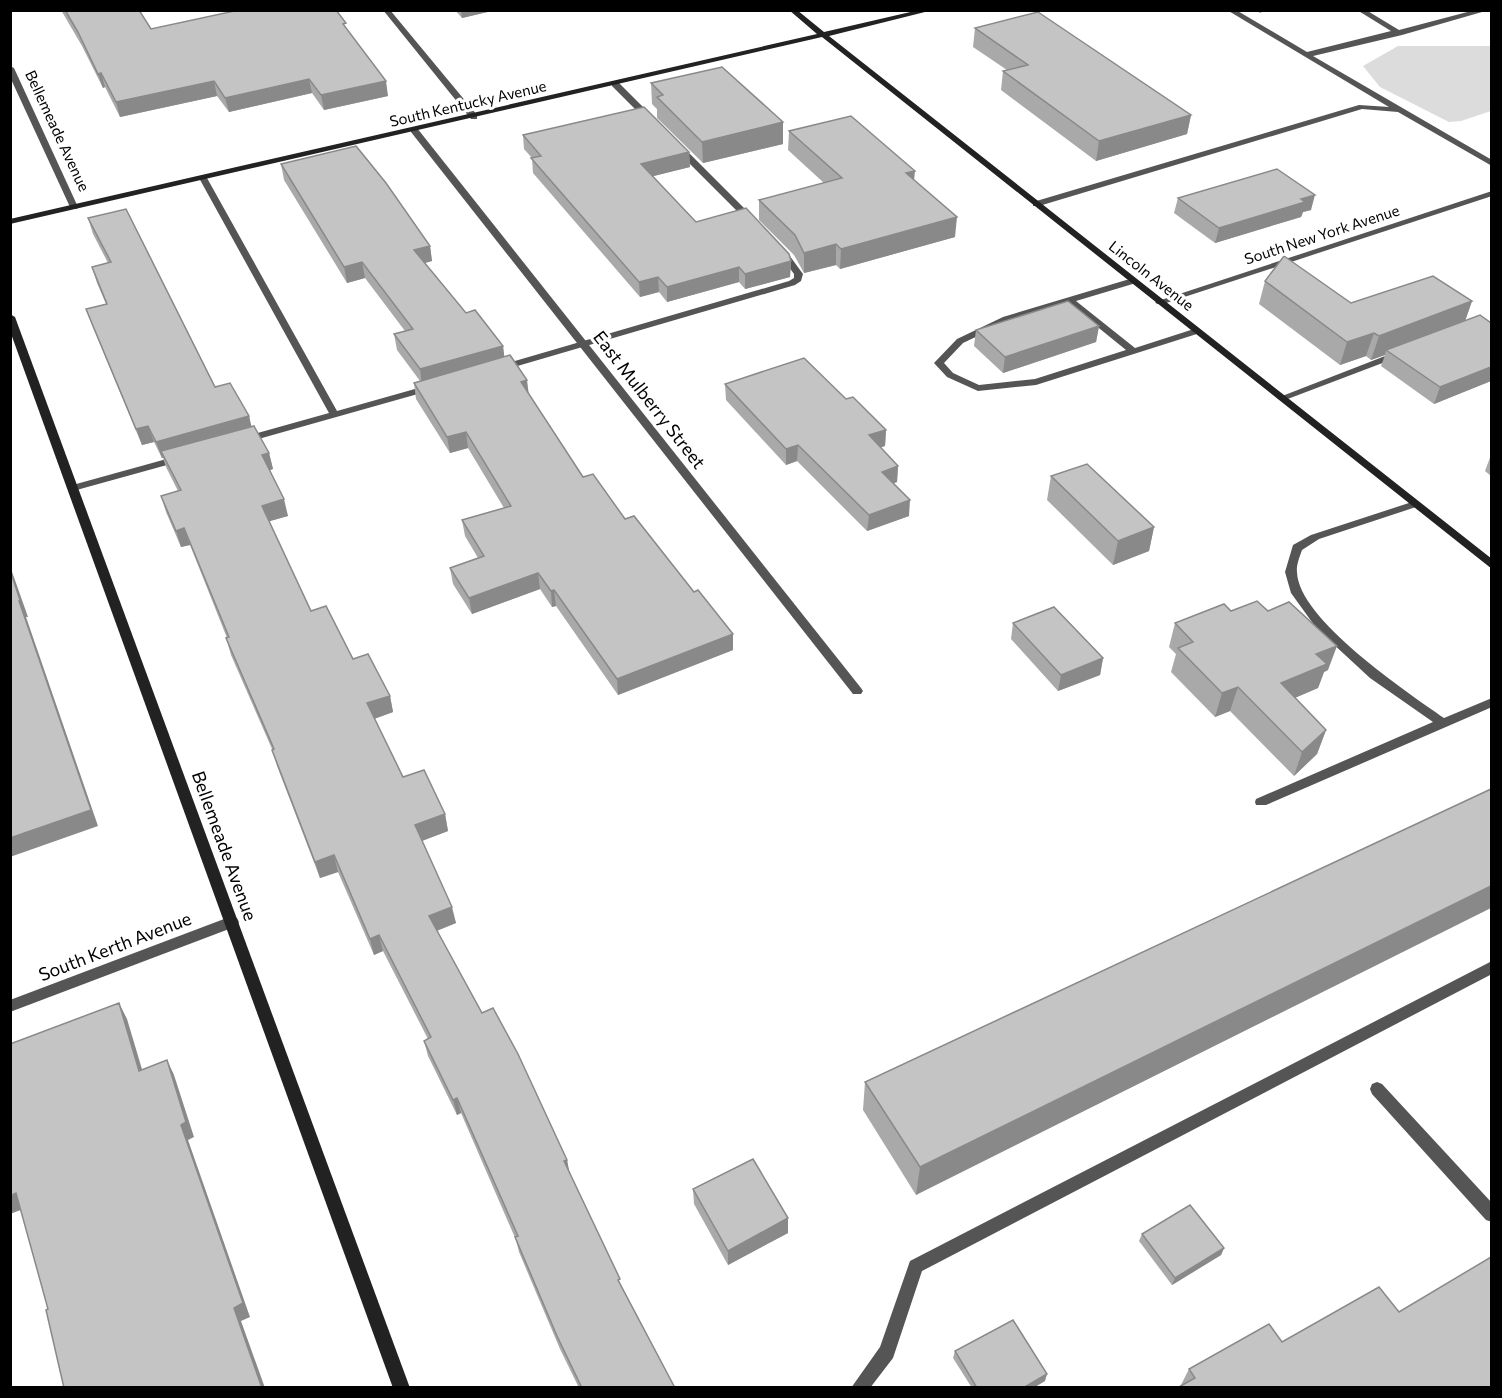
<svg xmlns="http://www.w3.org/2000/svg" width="1502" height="1398" font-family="Commissioner,sans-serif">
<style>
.green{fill:#dcdcdc}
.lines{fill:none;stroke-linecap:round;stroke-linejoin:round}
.lane{fill:#555;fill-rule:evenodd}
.street{fill:#555;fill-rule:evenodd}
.secondary{fill:#222;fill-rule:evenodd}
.wall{fill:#a9a9a9}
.shaded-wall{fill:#898989}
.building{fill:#c4c4c4;stroke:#898989;stroke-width:1.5}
.labels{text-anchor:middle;stroke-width:6;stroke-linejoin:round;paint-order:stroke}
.far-street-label{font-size:15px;fill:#000;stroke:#fff}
.street-label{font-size:18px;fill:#000;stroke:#fff}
</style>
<rect width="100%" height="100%" fill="#fff"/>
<path class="green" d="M1398 46H1491V111L1461 121 1449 122 1380 87 1363 66Z"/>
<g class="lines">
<g class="lane">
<path d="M1227 10H1236L1307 52 1391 31 1357 10H1366L1399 30 1475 10H1489L1402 35 1313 56 1492 160V166L1398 112 1362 109 1039 206H1033V202L1359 105 1389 107Z"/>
<path d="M612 82H618L653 117V121H647L612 86Z"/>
<path d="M676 146H682L755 219V223H749L676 150Z"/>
<path d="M200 176 207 178 337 411 429 385 434 388 432 390 248 442H240V438L329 413 199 178Z"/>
<path d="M781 247 784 248 803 274 801 281 795 285 504 370H498L496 368 498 366 789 281 794 278V274L777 250Z"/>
<path d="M1133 278 1136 279V283L1076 301 1135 348 1197 328 1202 331 1200 333 1036 385 978 391 947 377 934 363 957 339 1003 317ZM1068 303 1126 350 1035 379 979 385 953 373 944 363 963 343 1009 321Z"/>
<path d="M1398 351 1401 352V356L1285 400 1282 401 1277 398Z"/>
<path d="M181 455 186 458 185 460 73 491 68 488 69 486Z"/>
<path d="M1415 501 1419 502 1420 504 1419 506 1319 539 1302 550C1300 556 1296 565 1297 572 1298 619 1407 692 1444 718L1492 698V707L1266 805H1256L1255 802 1256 799 1433 722 1370 678 1317 629 1291 593 1285 572 1293 545 1311 535Z"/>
<path d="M1492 961V974L922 1271 893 1358 870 1388H851L880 1347 910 1261Z"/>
<path d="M1377 1082 1382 1084 1492 1203V1222L1486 1220 1372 1094 1370 1089 1372 1084Z"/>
</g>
<g class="street">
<path d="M383 10H390L477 115V119H471Z"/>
<path d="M10 66 14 68 78 207 77 209 70 207 10 77Z"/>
<path d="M411 128H417L861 688 863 691 861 694H853L411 132Z"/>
<path d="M1492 191V196L1163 304H1157L1155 302Z"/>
<path d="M232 916 237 918 239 922 237 926 10 1012V1000Z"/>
</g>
<g class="secondary">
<path d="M789 10H797L824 32 919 10H933L829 36 1492 559V569L822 37 10 224V219L817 34Z"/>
<path d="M10 314 15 317 410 1388H393L10 331Z"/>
</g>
</g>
<g class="wall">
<path d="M61 10H139L151 29H347L388 96 324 110 312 93 229 112 217 96 120 117 105 87 103 88 82 46Z"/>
<path d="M455 10H496L462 18Z"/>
<path d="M975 28 1191 115 1187 134 1096 161 1001 90 1003 71 1007 70 973 47Z"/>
<path d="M651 83 783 122V144L703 163 657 118V109L652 104Z"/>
<path d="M789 131 914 180 955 237 840 269 836 265 804 273 794 255 759 220V200L824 183 788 150Z"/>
<path d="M523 135 689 152 690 167 653 176 696 222 791 261 790 277 745 289 739 282 667 302 659 292 640 297 533 173 532 158 524 149Z"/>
<path d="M281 164 430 246 432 261 425 263 466 313 503 346 504 357 583 477 625 519 733 650 618 695 556 606 552 607 540 589 472 614 453 584 450 568 478 558 465 536 462 520 504 508 468 448 450 453 416 399 414 383 420 381 397 350 394 334 405 331 365 278 347 283 284 180Z"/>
<path d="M1178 198 1311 210 1303 212 1301 217 1215 243 1174 213Z"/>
<path d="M88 218 215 387 249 416 251 426 269 453 273 469 270 470 288 516 269 521 311 611 353 659 390 696 393 712 374 719 403 777 445 814 448 831 422 841 456 923 437 931 482 1013 567 1160 569 1172 621 1285 675 1388H579L560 1349 519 1252 516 1240 461 1113 457 1115 428 1056 424 1041 428 1039 383 951 374 955 338 872 320 878 277 766 272 749 231 655 226 638H227L190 545 181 547 166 512 161 496 178 491 166 467 163 458H162L154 442 142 445 92 325 86 309 106 304 97 283 92 267 108 263 93 234Z"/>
<path d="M1265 281 1351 303 1472 301 1465 321 1491 323V381L1434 404 1381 366 1385 355 1371 360 1366 356 1340 365 1259 304Z"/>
<path d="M1099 326 1096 342 1003 373 974 346 976 330Z"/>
<path d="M725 384 846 399 886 430 885 446 880 447 898 466 897 482 894 483 909 516 867 531 797 461 786 465 726 400Z"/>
<path d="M1491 455V476L1485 471Z"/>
<path d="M1051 476 1154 527 1149 551 1113 565 1047 500Z"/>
<path d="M1231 611 1328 670 1324 672 1318 688 1295 698 1326 730 1317 754 1294 776 1230 711 1215 717 1171 672 1176 654 1169 647 1175 623Z"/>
<path d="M1013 623 1103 658 1100 675 1058 691 1011 639Z"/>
<path d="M1491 789 916 1195 863 1110 865 1082Z"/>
<path d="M693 1189 788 1218V1233L728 1265 694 1204Z"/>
<path d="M1142 1234 1224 1248 1221 1255 1172 1285 1139 1241Z"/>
<path d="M1399 1312 1491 1388 1181 1385 1189 1369 1282 1342Z"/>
<path d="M955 1351 1045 1381 1033 1388H972L953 1358Z"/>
</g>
<g class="shaded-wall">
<path d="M461 10H496L462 18Z"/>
<path d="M1260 10H1270L1259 13Z"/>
<path d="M101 73 105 87 103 88 98 74Z"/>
<path d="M309 79 312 93 229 112 225 98Z"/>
<path d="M214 81 217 96 120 117 116 102Z"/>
<path d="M386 81 388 96 324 110 321 95Z"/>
<path d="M1191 115 1187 134 1096 161 1099 141Z"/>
<path d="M783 122V144L703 163 702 142Z"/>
<path d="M689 152 690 167 642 179 641 164Z"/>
<path d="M915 171 913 190 906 173Z"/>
<path d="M1315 195 1311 210 1303 212 1301 217 1215 243 1219 228 1301 199Z"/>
<path d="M957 217 955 237 840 269 841 249Z"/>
<path d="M836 244V265L804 273V253Z"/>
<path d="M430 246 432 261 417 265 414 250Z"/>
<path d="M791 261 790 277 745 289V274Z"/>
<path d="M362 262 365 278 347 283 344 267Z"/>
<path d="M739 267V282L667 302V287Z"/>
<path d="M658 277 659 292 640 297 639 282Z"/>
<path d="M1472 301 1464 324 1386 350 1385 355 1371 360 1379 336Z"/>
<path d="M1099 326 1096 342 1003 373 1005 357Z"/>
<path d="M1374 333 1366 356 1340 365 1347 342Z"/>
<path d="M503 346 505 362 422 385 420 369Z"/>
<path d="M1491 367V381L1434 404 1440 387Z"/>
<path d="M527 380 529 396 521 382Z"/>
<path d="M249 416 253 433 161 451 163 458H162L156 442Z"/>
<path d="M148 426 154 442 142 445 136 429Z"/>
<path d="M886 430 885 446 868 452 869 435Z"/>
<path d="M466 432 468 448 450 453 447 437Z"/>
<path d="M798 445 797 461 786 465V449Z"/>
<path d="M269 453 273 469 267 471 262 455Z"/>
<path d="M898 466 897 482 881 488 882 472Z"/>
<path d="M284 499 288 516 267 522 262 506Z"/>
<path d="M910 500 909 516 867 531 869 515Z"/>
<path d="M1154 527 1149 551 1113 565 1118 541Z"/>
<path d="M184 528 190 545 181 547 176 531Z"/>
<path d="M10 566 28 617H26L98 826 10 857 19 601 10 570Z"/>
<path d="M538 573 540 589 472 614 469 598Z"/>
<path d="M554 590 556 606 552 607 551 591Z"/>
<path d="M733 634V650L618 695 617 679Z"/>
<path d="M1337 646 1328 670 1324 672 1318 688 1273 707 1281 683 1316 654Z"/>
<path d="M1103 658 1100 675 1058 691 1061 675Z"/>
<path d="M1238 687 1230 711 1215 717 1222 693Z"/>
<path d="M390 696 393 712 371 720 367 703Z"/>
<path d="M1326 730 1317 754 1294 776 1302 752Z"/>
<path d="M445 814 448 831 419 842 415 825Z"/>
<path d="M334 855 338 872 320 878 315 862Z"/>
<path d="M1491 886V908L916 1195 920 1167Z"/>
<path d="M452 907 456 923 433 932 429 916Z"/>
<path d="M379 935 383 951 374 955 370 939Z"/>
<path d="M119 1003 127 1019 147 1086 139 1071Z"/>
<path d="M167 1060 174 1075 194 1137 188 1140 250 1317 241 1321 265 1388H262L234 1308 181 1125Z"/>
<path d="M457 1098 461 1113 457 1115 453 1100Z"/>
<path d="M567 1160 570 1175 564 1161Z"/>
<path d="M16 1193 26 1208 10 1214V1196Z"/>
<path d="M788 1218V1233L728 1265V1251Z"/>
<path d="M1224 1248 1221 1255 1172 1285 1175 1278Z"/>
<path d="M1047 1374 1045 1381 1033 1388H1023Z"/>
</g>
<g class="building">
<path d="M65 10H139L151 29 239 10H336L346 23 343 24 386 81 321 95 309 79 225 98 214 81 116 102 101 73 98 74 78 32Z"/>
<path d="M1038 12 1191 115 1099 141 1003 71 1028 65 975 28Z"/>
<path d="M722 67 783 122 702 142 657 97 663 95 651 83Z"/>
<path d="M644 107 689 152 641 164 696 222 746 208 789 254 791 261 745 274 739 267 667 287 658 277 639 282 531 158 541 156 523 135Z"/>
<path d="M851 116 915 171 906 173 957 217 841 249 836 244 804 253 795 235 759 200 842 178 789 131Z"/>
<path d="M356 146 386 183 430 246 414 250 466 313 475 310 503 346 420 369 394 334 413 329 362 262 344 267 281 164Z"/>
<path d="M1277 169 1315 195 1301 199 1305 202 1219 228 1178 198Z"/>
<path d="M126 209 215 387 230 383 249 416 156 442 148 426 136 429 86 309 107 304 92 267 111 262 88 218Z"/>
<path d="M1284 256 1351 303 1433 276 1472 301 1379 336 1374 333 1347 342 1265 281Z"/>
<path d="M1068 301 1099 326 1005 357 976 330Z"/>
<path d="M1480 315 1491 323V367L1440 387 1386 350Z"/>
<path d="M510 355 527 380 521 382 583 477 593 474 625 519 634 516 694 592 698 590 733 634 617 679 554 590 551 591 538 573 469 598 450 568 484 556 462 520 511 506 466 432 447 437 414 383Z"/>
<path d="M804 358 846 399 853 397 886 430 869 435 898 466 882 472 910 500 869 515 798 445 786 449 725 384Z"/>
<path d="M254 426 269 453 262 455 284 499 262 506 311 611 326 606 353 659 368 654 390 696 367 703 403 777 424 770 445 814 415 825 452 907 429 916 482 1013 493 1008 518 1054 567 1160 564 1161 620 1279 618 1280 675 1388H582L557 1336 515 1237 518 1236 457 1098 453 1100 424 1041 431 1037 379 935 370 939 334 855 315 862 272 750 274 749 226 638 229 637 184 528 176 531 161 496 181 490 161 451Z"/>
<path d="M1087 464 1154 527 1118 541 1051 476Z"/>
<path d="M10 570 20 600 19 601 91 810 10 838Z"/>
<path d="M1257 601 1268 611 1289 602 1337 646 1316 654 1327 664 1281 683 1326 730 1302 752 1238 687 1222 693 1178 648 1193 642 1175 623 1224 604 1231 611Z"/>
<path d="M1054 607 1103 658 1061 675 1013 623Z"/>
<path d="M1491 789V886L920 1167 865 1082Z"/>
<path d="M119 1003 139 1071 167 1060 186 1122 181 1125 243 1303 234 1308 262 1388H64L46 1310 48 1309 16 1193 10 1196V1044Z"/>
<path d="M753 1159 788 1218 728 1251 693 1189Z"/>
<path d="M1190 1205 1224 1248 1175 1278 1142 1234Z"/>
<path d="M1491 1257V1388H1177L1195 1378 1189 1369 1269 1324 1282 1342 1379 1287 1399 1312Z"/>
<path d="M1013 1320 1047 1374 1023 1388H977L955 1351Z"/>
</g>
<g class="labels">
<g class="far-street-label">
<text transform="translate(468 104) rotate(-13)" y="5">South Kentucky Avenue</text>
<text transform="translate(57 131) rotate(65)" y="5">Bellemeade Avenue</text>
<text transform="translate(1322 235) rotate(-18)" y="5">South New York Avenue</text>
<text transform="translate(1151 276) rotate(38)" y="5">Lincoln Avenue</text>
</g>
<g class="street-label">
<text transform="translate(649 400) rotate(52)" y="6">East Mulberry Street</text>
<text transform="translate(224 846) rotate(70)" y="6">Bellemeade Avenue</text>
<text transform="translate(115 947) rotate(-21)" y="6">South Kerth Avenue</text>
</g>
</g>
<rect width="1502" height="1398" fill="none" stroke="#000000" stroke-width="24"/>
</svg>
